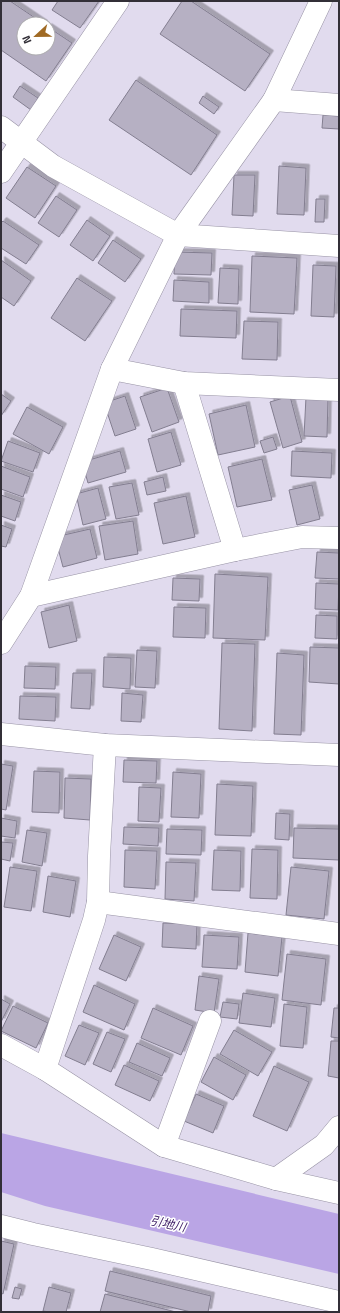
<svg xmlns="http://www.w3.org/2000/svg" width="340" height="1313" font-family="'Titillium Web','Noto Sans JP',sans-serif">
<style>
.water{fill:#baa5e5}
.building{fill:#b6b0c3;stroke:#837e90;filter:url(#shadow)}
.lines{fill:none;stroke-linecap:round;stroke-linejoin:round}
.minor-casing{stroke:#9893a5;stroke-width:23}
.minor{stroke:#fff;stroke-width:22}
.labels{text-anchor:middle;stroke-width:3;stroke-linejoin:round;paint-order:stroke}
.water-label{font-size:12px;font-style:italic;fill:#3c1b65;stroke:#fff}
</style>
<defs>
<filter id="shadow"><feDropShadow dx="3.5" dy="-3.5" stdDeviation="0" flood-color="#0004"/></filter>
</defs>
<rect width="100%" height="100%" fill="#e1dbee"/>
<path class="water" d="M1 1133 339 1214V1274L45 1206 1 1192Z"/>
<g class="building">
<path d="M1 1H10L44 24H24V48H48V27L72 43 46 81 1 50Z"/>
<path d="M58 1H99L80 28 52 10Z"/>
<path d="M182 1H191L270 54 245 91 160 34Z"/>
<path d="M136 80 217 135 191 175 109 120Z"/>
<path d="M20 86 38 98 31 110 13 97Z"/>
<path d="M203 96 219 107 214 114 199 103Z"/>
<path d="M323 115 339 116V129L322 128Z"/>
<path d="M279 166 306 168 304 215 277 214Z"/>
<path d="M27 167 56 186 35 218 6 198Z"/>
<path d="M234 175H255L253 216 232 215Z"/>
<path d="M56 196 77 210 59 237 38 223Z"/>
<path d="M316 199H325L324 222H315Z"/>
<path d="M87 220 110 236 93 261 70 245Z"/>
<path d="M3 221 39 245 26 264 1 248V223Z"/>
<path d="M113 240 141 259 125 282 98 263Z"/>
<path d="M175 252 212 253 211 275 174 274Z"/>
<path d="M252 256 297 258 294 314 250 312Z"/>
<path d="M1 260 31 281 14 306 1 297Z"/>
<path d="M313 265 336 266 334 317 311 316Z"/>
<path d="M220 268 239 269 238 304 218 303Z"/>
<path d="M77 278 112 301 85 341 51 318Z"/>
<path d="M174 280 209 282V303L173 301Z"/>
<path d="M181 309 237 311 236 338 180 336Z"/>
<path d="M244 321 278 322 277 360 242 359Z"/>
<path d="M167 388 179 422 152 432 140 397Z"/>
<path d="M1 394 11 401 1 416Z"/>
<path d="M125 396 136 429 115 436 104 403Z"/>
<path d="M290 396 302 442 283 448 270 402Z"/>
<path d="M306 397 328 398 327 437 304 436Z"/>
<path d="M246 405 255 447 218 455 209 414Z"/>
<path d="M27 407 63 427 49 454 13 434Z"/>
<path d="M171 432 181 465 157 472 148 439Z"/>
<path d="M273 437 277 449 264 453 260 441Z"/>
<path d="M8 441 40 453 33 472 1 461Z"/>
<path d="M120 451 126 472 88 483 82 462Z"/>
<path d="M292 451 332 453 331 478 291 476Z"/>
<path d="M262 459 272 500 237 507 228 467Z"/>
<path d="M1 466 30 477 23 497 1 489Z"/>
<path d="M163 477 166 491 147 495 144 482Z"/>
<path d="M132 483 139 515 116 519 109 487Z"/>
<path d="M312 485 320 519 297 525 289 490Z"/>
<path d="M98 488 106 519 83 525 76 494Z"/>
<path d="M1 495 21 502 15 521 1 516Z"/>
<path d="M186 496 195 537 163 544 154 503Z"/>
<path d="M133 521 138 554 105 560 99 526Z"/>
<path d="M1 525 12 529 6 547 1 546Z"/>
<path d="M90 529 97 558 63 567 55 537Z"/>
<path d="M317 552 339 553V579L315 578Z"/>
<path d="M215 574 268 577 265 640 213 638Z"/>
<path d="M173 578 200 579 199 601 172 600Z"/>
<path d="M316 583 339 584 338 610 315 609Z"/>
<path d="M69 605 77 641 49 648 41 612Z"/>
<path d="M174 607 206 608 205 638 173 637Z"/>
<path d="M316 615 337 616V639L315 638Z"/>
<path d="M222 643 255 644 252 731 219 729Z"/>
<path d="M310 647 339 648V684L309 682Z"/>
<path d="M137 650 157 651 155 688 135 687Z"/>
<path d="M277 653 304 655 301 735 274 734Z"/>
<path d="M104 657 131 658 130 689 103 687Z"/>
<path d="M25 666 56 667 55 689 24 688Z"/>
<path d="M73 673H92L90 709 71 708Z"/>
<path d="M122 693 143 695 141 722 121 721Z"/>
<path d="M20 696 56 697 55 721 19 719Z"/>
<path d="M124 760 157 761 156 783 123 782Z"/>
<path d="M1 764 13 766 6 810 1 809Z"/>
<path d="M34 771 60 772 59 813 32 812Z"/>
<path d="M173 772 201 774 199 818 171 817Z"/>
<path d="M65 778 91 779 90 820 64 818Z"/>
<path d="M217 784 253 786 251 836 215 835Z"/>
<path d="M139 787 161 788 159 822 138 821Z"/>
<path d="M276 813 290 814 289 840 275 839Z"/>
<path d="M1 818 17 821 15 838 1 836Z"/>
<path d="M124 827 159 828 158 846 123 844Z"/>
<path d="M294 828 339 829V860L293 858Z"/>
<path d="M167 829 202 830 201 855 166 854Z"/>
<path d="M27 830 47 833 42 866 22 862Z"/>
<path d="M1 842 13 843 10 861 1 859Z"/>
<path d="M252 849 278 850 277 899 250 898Z"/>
<path d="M125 850 157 851 155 889 124 887Z"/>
<path d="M214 850 241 851 240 891 212 890Z"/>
<path d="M166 862 196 863 194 901 165 899Z"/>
<path d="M10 867 37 871 31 911 4 907Z"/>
<path d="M291 867 329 871 324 919 286 915Z"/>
<path d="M48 876 76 881 70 917 43 912Z"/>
<path d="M163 923 197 924 196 949 162 947Z"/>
<path d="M248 933 282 937 278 976 245 972Z"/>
<path d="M114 935 141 947 126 981 99 969Z"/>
<path d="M204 935 239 937 237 969 202 967Z"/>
<path d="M287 954 326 959 321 1005 282 1000Z"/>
<path d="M199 976 219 979 214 1013 195 1010Z"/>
<path d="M94 985 135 1004 124 1030 83 1012Z"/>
<path d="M243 993 275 998 271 1027 239 1023Z"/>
<path d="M1 999 10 1004 1 1022Z"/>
<path d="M223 1002 239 1004 237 1019 220 1017Z"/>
<path d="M284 1004 307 1007 303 1048 280 1046Z"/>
<path d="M13 1006 48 1023 36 1048 1 1031Z"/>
<path d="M153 1008 193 1026 181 1055 141 1038Z"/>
<path d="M334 1008H339V1038L331 1037Z"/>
<path d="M79 1025 99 1033 85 1065 65 1056Z"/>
<path d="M234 1030 272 1052 258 1076 220 1054Z"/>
<path d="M107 1032 125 1039 111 1072 93 1064Z"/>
<path d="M331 1041H339V1078L328 1076Z"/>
<path d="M137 1043 170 1058 162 1076 129 1062Z"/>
<path d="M214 1057 246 1075 233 1100 201 1082Z"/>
<path d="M124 1065 159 1081 150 1101 115 1085Z"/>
<path d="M274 1066 309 1082 287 1131 253 1116Z"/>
<path d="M196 1094 224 1106 213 1133 184 1121Z"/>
<path d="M1 1241 14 1244 3 1294 1 1293Z"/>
<path d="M110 1271 211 1296 208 1312H191L105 1291Z"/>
<path d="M15 1287 22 1289 19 1299 12 1298Z"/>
<path d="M49 1287 71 1293 66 1312H49L43 1311Z"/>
<path d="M105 1294 176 1312H100Z"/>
</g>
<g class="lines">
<defs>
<g id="minor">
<path d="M274 100 339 105"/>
<path d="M1 127 53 166 178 235 339 246"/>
<path d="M1 172 118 1"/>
<path d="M112 369 184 383 339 390"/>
<path d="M184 383 235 550"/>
<path d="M31 596 235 550 302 537 339 538"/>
<path d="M1 643 31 596 112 369 178 235 274 100 321 1"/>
<path d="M1 734 105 745 339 755"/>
<path d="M98 902 339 934"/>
<path d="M1 1045 45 1069 164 1146 276 1179 339 1193"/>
<path d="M45 1069 94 920 98 902 99 856 105 745"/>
<path d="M164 1146 210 1021"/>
<path d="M276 1179 324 1145 339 1127"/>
<path d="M1 1226 33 1234 152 1259 339 1302"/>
</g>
</defs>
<use href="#minor" class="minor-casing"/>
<use href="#minor" class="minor"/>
</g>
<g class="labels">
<g class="water-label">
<text transform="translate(168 1224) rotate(12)" y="4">引地川</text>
</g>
</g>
<rect width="340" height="1313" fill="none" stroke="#322f37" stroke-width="4"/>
<g transform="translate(36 36) rotate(248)"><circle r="19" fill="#ffffff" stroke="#adacaf"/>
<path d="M0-3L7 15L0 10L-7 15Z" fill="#a06a24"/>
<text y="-6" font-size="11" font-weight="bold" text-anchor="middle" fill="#322f37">N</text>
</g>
</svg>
